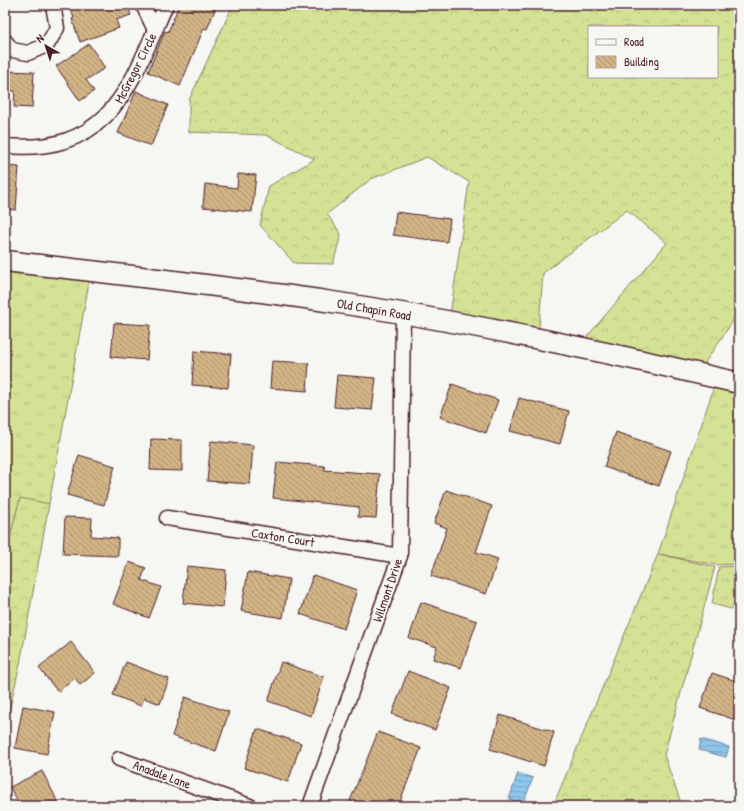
<svg xmlns="http://www.w3.org/2000/svg" width="744" height="811" font-family="'Patrick Hand',sans-serif">
<style>
.grass{fill:url(#grass-tufts);stroke:#8f8060}
.forest{fill:url(#forest-crowns);stroke:#8f8060;fill-rule:evenodd}
.water{fill:url(#water-rules);stroke:#72849f}
.building{fill:url(#building-back-hatch);stroke:#4a1f2b}
.lines{fill:none;stroke-linecap:round;stroke-linejoin:round}
.street-casing{stroke:#4a1f2b;stroke-width:17}
.secondary-casing{stroke:#4a1f2b;stroke-width:23}
.street{stroke:#f6f6f2;stroke-width:14}
.secondary{stroke:#f6f6f2;stroke-width:20}
.labels{text-anchor:middle;stroke-width:3.5;stroke-linejoin:round;paint-order:stroke}
.street-label{font-size:13px;fill:#4a1f2b;stroke:#f6f6f2}
</style>
<defs>
<pattern id="grass-tufts" width="24" height="20" patternUnits="userSpaceOnUse"><rect width="24" height="20" fill="#d4e295"/><path d="M3 7l-1-3M5 7V3M7 7l1-3M15 17l-1-3M17 17v-4M19 17l1-3" fill="none" stroke="#b8c181"/></pattern>
<pattern id="forest-crowns" width="20" height="18" patternUnits="userSpaceOnUse"><rect width="20" height="18" fill="#d4e295"/><path d="M2 6a3 3 0 1 1 6 0M12 15a3 3 0 1 1 6 0" fill="none" stroke="#b8c181"/></pattern>
<pattern id="water-rules" width="6" height="5" patternUnits="userSpaceOnUse"><rect width="6" height="5" fill="#8dc7ec"/><path d="M0 2.5h6" fill="none" stroke="#7baacb"/></pattern>
<pattern id="building-back-hatch" width="6" height="6" patternUnits="userSpaceOnUse"><rect width="6" height="6" fill="#d2b586"/><path d="M-1 5l2 2M0 0l6 6M5-1l2 2" fill="none" stroke="#ac936e"/></pattern>
</defs>
<rect width="100%" height="100%" fill="#f6f6f2"/>
<filter id="ink" filterUnits="userSpaceOnUse"><feTurbulence type="fractalNoise" baseFrequency=".025" numOctaves="2"/><feDisplacementMap in="SourceGraphic" scale="8" xChannelSelector="R" yChannelSelector="G"/><feConvolveMatrix kernelMatrix="1 2 1 2 8 2 1 2 1" color-interpolation-filters="sRGB"/></filter>
<g filter="url(#ink)">
<g class="grass">
<path d="M5 261 91 271 49 504 20 499 5 557Z"/>
<path d="M717 378 739 383V564L717 565 658 554Z"/>
</g>
<g class="forest">
<path d="M233 5H739V312L698 373 579 346 667 243 627 210 543 273 538 339 449 323 469 182 427 157 371 179 327 214 341 234 333 264 294 263 260 225 269 186 315 159 266 135 189 132V100ZM589 27H717V77H589Z"/>
<path d="M20 498 49 504 20 664 5 728V557Z"/>
<path d="M658 554 715 567 664 755 682 806H553Z"/>
<path d="M739 566V611L712 604 719 567Z"/>
</g>
<g class="water">
<path d="M701 739 729 747 726 757 699 750Z"/>
<path d="M518 773 533 778 523 804 509 799Z"/>
</g>
<g class="building">
<path d="M69 5H127L131 15 116 20 119 28 80 42 72 19 74 18Z"/>
<path d="M179 5H217L207 29 204 28 180 86 148 72 165 31 168 32Z"/>
<path d="M89 44 105 68 86 80 94 91 80 101 56 66Z"/>
<path d="M5 71 34 72 32 108 14 107 15 91 5 90Z"/>
<path d="M136 91 168 105 151 146 118 133Z"/>
<path d="M5 166 19 167 16 210 5 209Z"/>
<path d="M238 174 256 175 252 212 203 207 205 184 237 188Z"/>
<path d="M396 212 450 219 447 242 393 235Z"/>
<path d="M114 323 150 325 147 360 111 357Z"/>
<path d="M194 351 231 354 228 388 192 385Z"/>
<path d="M272 361 309 363 307 391 270 388Z"/>
<path d="M337 375 376 378 372 410 334 407Z"/>
<path d="M452 384 498 400 486 433 440 417Z"/>
<path d="M519 398 569 411 560 444 510 431Z"/>
<path d="M616 432 671 451 659 486 604 467Z"/>
<path d="M151 439 182 440V471L150 470Z"/>
<path d="M211 441 253 445 250 484 207 481Z"/>
<path d="M79 455 115 466 104 505 67 495Z"/>
<path d="M277 462 325 466 324 470 380 474 376 518 358 517 359 507 273 498Z"/>
<path d="M446 490 492 506 476 552 498 559 486 594 431 576 447 528 434 523Z"/>
<path d="M65 517 92 518 91 536 118 538V556L63 554Z"/>
<path d="M129 562 146 568 141 580 161 587 149 618 113 604Z"/>
<path d="M187 566 226 570 223 607 183 603Z"/>
<path d="M248 572 289 579 283 618 241 611Z"/>
<path d="M313 575 357 590 344 629 300 614Z"/>
<path d="M421 602 477 621 461 668 433 659 437 647 409 638Z"/>
<path d="M71 642 95 673 80 685 75 678 58 692 39 668Z"/>
<path d="M126 662 169 679 160 704 144 698 141 706 113 695Z"/>
<path d="M281 662 324 677 311 716 268 701Z"/>
<path d="M408 671 451 688 435 730 392 714Z"/>
<path d="M712 673 739 682V721L700 708Z"/>
<path d="M185 697 229 712 216 751 172 736Z"/>
<path d="M23 706 55 712 47 754 15 748Z"/>
<path d="M500 715 554 732 544 766 490 749Z"/>
<path d="M257 729 301 743 288 782 244 768Z"/>
<path d="M378 732 421 748 398 806H348Z"/>
<path d="M42 771 60 806H20L10 787Z"/>
</g>
<g class="lines">
<defs>
<g id="street">
<path d="M143 5 155 30"/>
<path d="M5 41 12 50 28 53 47 45 57 28 53 5"/>
<path d="M5 146C111 155 130 86 166 5"/>
<path d="M167 518 400 556"/>
<path d="M119 759 250 806"/>
<path d="M310 806 400 556 403 314"/>
</g>
<path id="secondary" d="M5 261C117 274 228 286 339 303 473 323 607 352 739 383"/>
</defs>
<use href="#street" class="street-casing"/>
<use href="#secondary" class="secondary-casing"/>
<use href="#street" class="street"/>
<use href="#secondary" class="secondary"/>
</g>
</g>
<g class="labels">
<g class="street-label">
<text transform="translate(135 68) rotate(-63)" y="5">McGregor Circle</text>
<text transform="translate(374 309) rotate(10)" y="5">Old Chapin Road</text>
<text transform="translate(283 537) rotate(9)" y="5">Caxton Court</text>
<text transform="translate(387 590) rotate(-71)" y="5">Wilmont Drive</text>
<text transform="translate(162 774) rotate(20)" y="5">Anadale Lane</text>
</g>
</g>
<rect width="744" height="811" fill="none" stroke="#f6f6f2" stroke-width="20"/>
<rect x="10" y="10" width="724" height="791" fill="none" stroke="#4a1f2b" stroke-width="1.5" filter="url(#ink)"/>
<rect x="588" y="26" width="130" height="52" fill="#f6f6f2" stroke="#b1a0a2"/>
<rect x="596" y="39" width="20" height="6" fill="#f6f6f2" stroke="#b1a0a2"/>
<text x="624" y="46" font-size="12" fill="#4a1f2b">Road</text>
<rect x="596" y="56" width="20" height="12" fill="url(#building-back-hatch)" stroke="#b1a0a2"/>
<text x="624" y="66" font-size="12" fill="#4a1f2b">Building</text>
<g transform="translate(46 46) rotate(321)" stroke="#f6f6f2" stroke-width="3" paint-order="stroke">
<path d="M0-3L7 15L0 10L-7 15Z" fill="#4a1f2b"/>
<text y="-6" font-size="11" font-weight="bold" text-anchor="middle" fill="#4a1f2b">N</text>
</g>
</svg>
